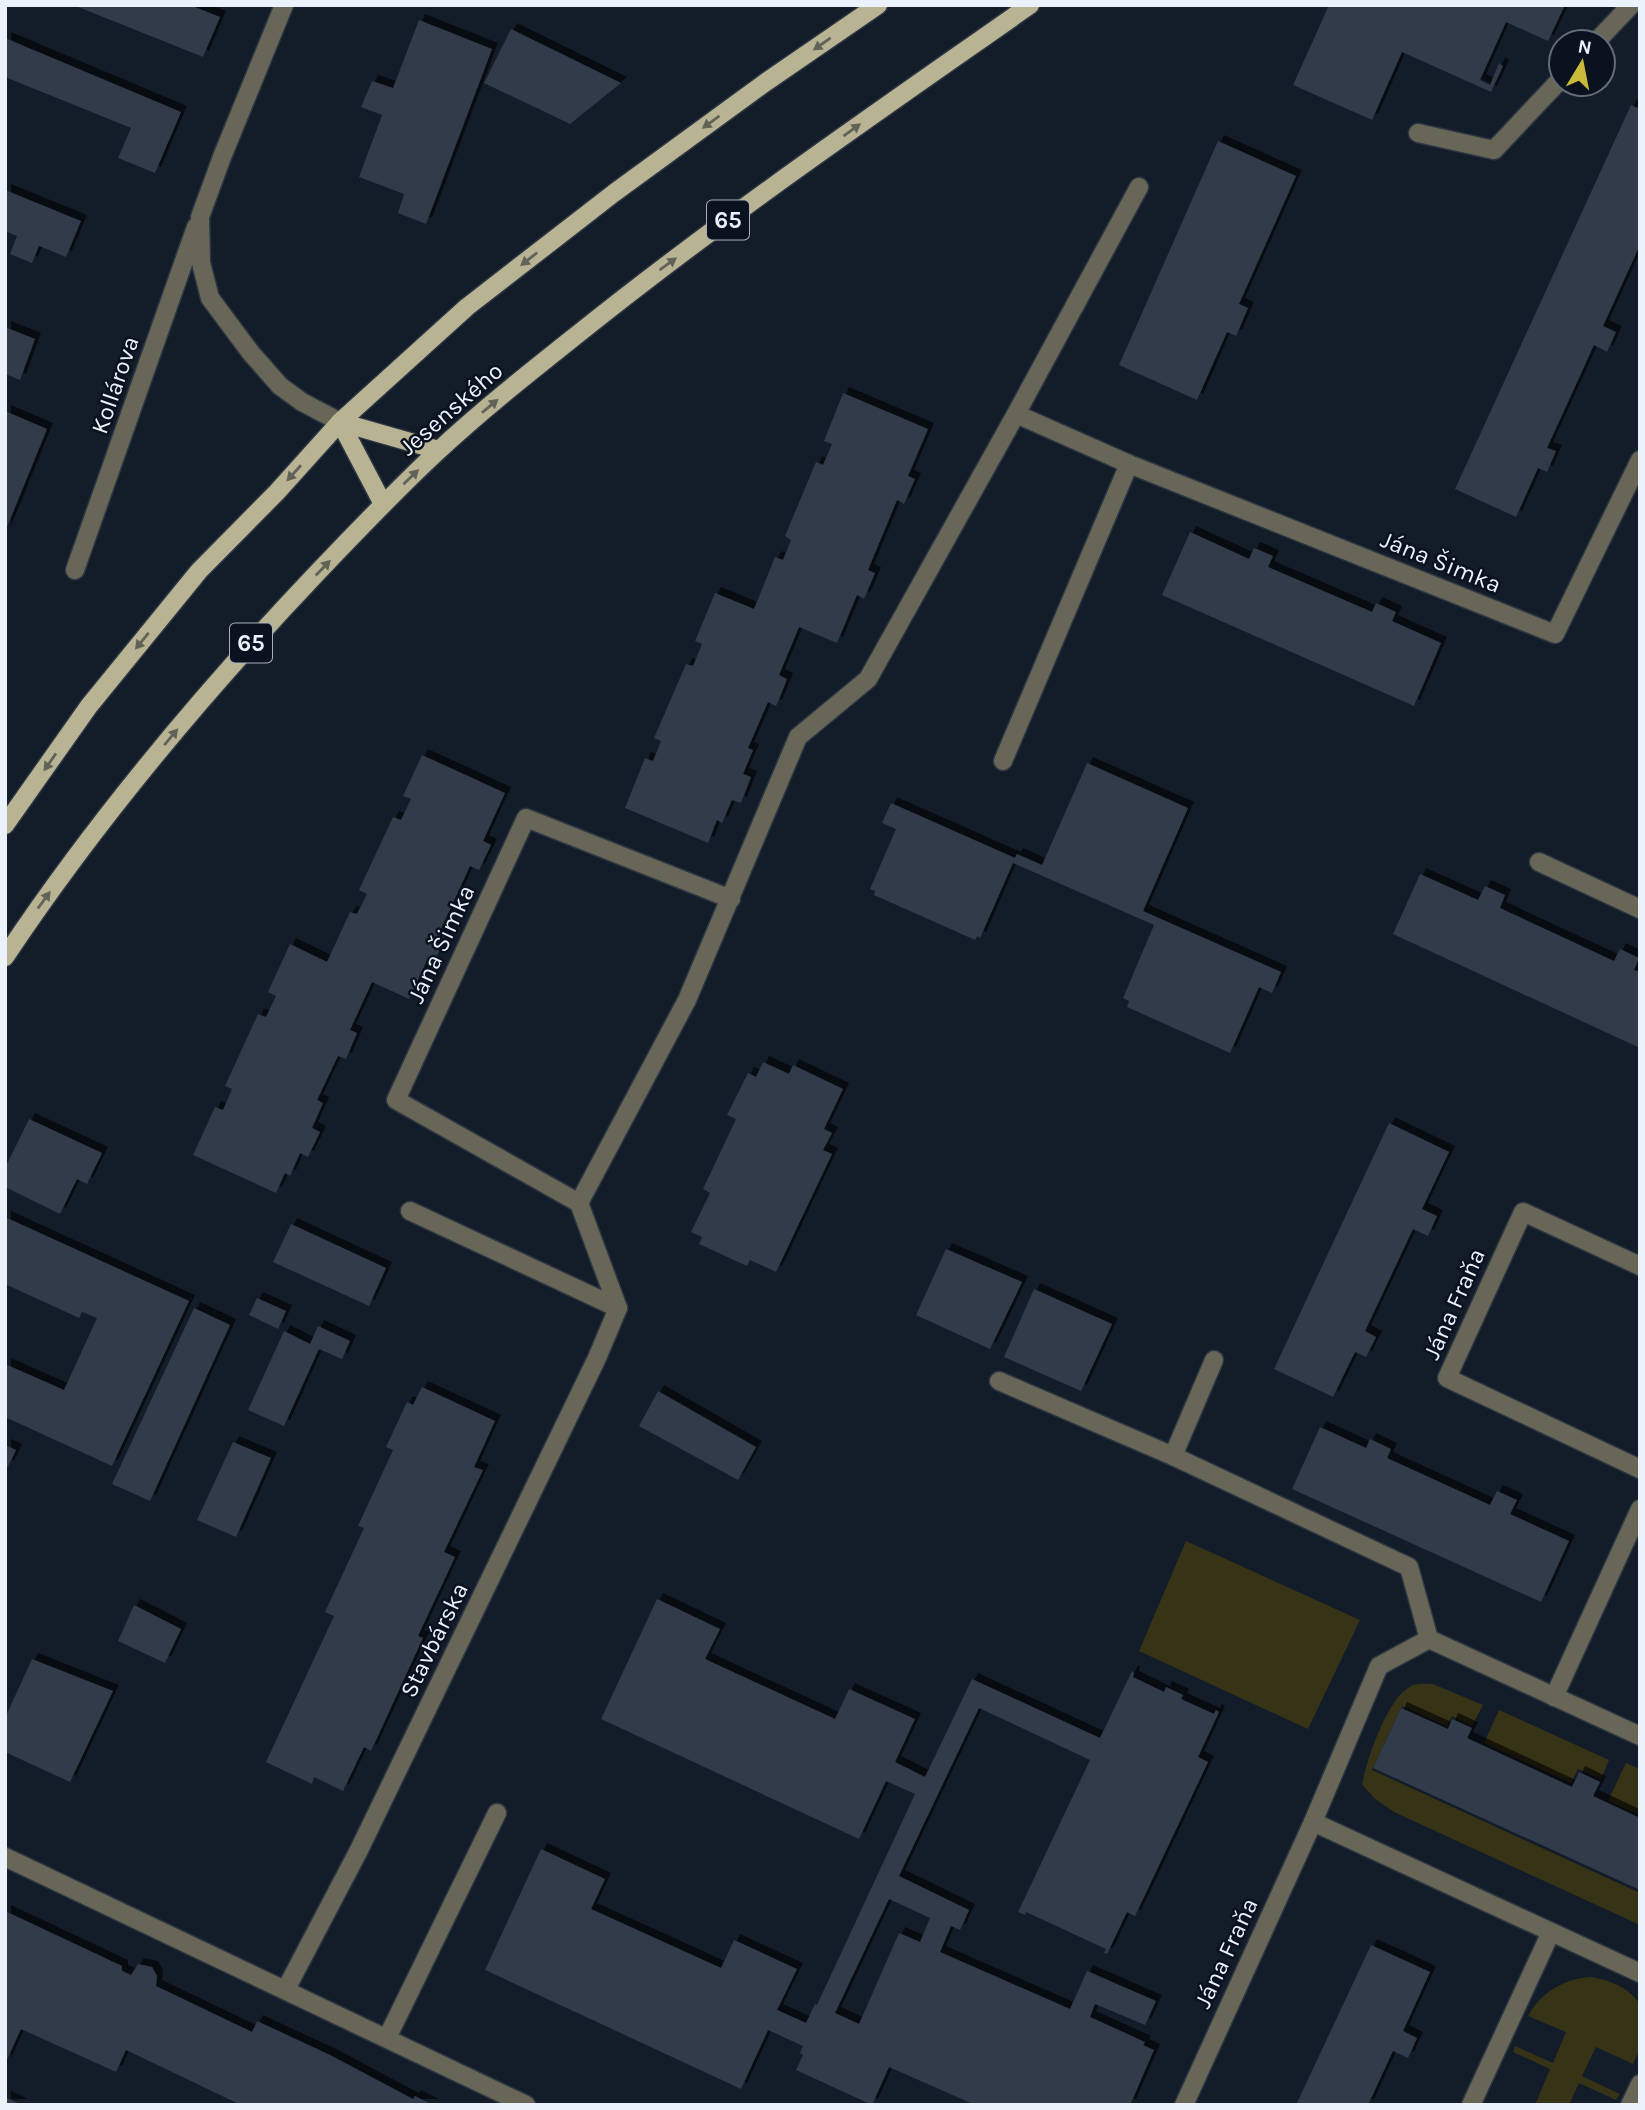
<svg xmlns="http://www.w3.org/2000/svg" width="1645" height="2110" font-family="Karla,sans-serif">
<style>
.green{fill:#373316}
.building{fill:#303a48;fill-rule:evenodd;filter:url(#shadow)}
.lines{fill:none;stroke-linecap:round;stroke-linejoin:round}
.minor-casing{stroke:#2d3642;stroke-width:21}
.major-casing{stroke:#2d3642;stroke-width:21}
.minor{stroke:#686757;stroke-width:18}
.major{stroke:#b8b493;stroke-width:18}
.oneway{fill:#616359}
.labels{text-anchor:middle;stroke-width:5;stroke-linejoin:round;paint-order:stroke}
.shield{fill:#0a121f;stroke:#a8afb9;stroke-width:2}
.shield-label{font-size:23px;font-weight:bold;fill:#ecf2fb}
.street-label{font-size:24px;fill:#ecf2fb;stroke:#0a121f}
</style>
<defs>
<filter id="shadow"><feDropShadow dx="6" dy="-6" stdDeviation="0" flood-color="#0009"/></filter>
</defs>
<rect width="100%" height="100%" fill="#131c29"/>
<g class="green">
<path d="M1186 1541 1360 1620 1308 1729 1139 1651Z"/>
<path d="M1433 1684 1483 1705 1472 1726 1452 1716 1447 1726 1402 1706 1372 1770 1640 1893V1925L1394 1812 1375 1799 1362 1784C1367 1759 1387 1698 1411 1686 1417 1683 1426 1684 1433 1684Z"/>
<path d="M1499 1710 1609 1760 1601 1779 1578 1769 1571 1783 1484 1743Z"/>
<path d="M1626 1763 1640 1769V1815L1608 1801Z"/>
<path d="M1590 1977C1610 1980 1628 1987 1640 2004V2048L1633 2064 1596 2047 1582 2076 1620 2094 1616 2100 1579 2083 1569 2105H1535L1550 2069 1513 2052 1515 2046 1553 2063 1566 2032 1528 2016C1541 1992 1564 1979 1590 1977Z"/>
</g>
<g class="building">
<path d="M73 5H190L220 17 203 57Z"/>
<path d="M1329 5H1565L1548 41 1506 22 1480 80 1490 85 1499 63 1503 66 1491 92 1402 52 1372 120 1293 85Z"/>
<path d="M419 20 492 49 426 224 398 213 404 194 359 177 382 115 361 107 372 81 393 88Z"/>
<path d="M511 29 621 83 570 124 484 83Z"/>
<path d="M5 38 181 112 155 173 118 158 131 128 5 77Z"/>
<path d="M1631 105 1640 109V245L1603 326 1616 332 1607 352 1594 345 1547 448 1556 451 1547 472 1538 468 1516 517 1455 489Z"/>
<path d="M1218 141 1296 176 1239 304 1248 308 1236 336 1227 332 1197 400 1119 365Z"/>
<path d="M5 190 81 221 66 257 39 246 32 263 10 254 17 236 5 231Z"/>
<path d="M5 327 35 339 20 380 5 374Z"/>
<path d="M843 393 928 429 908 476 915 479 904 504 897 500 868 570 875 573 864 599 857 595 837 643 799 627 779 675 787 679 782 692 776 706 768 702 748 748 753 750 743 774 751 777 741 803 732 800 722 823 717 820 708 843 625 808 645 758 653 761 661 741 654 738 686 664 693 666 702 644 695 641 715 593 754 609 775 557 783 560 791 540 785 536 816 462 823 465 832 444 824 441Z"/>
<path d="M5 411 47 429 5 532Z"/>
<path d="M1190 532 1249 559 1254 548 1273 556 1268 567 1372 612 1376 603 1396 612 1392 621 1441 643 1414 706 1162 595Z"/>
<path d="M422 755 505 793 483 841 491 845 479 870 470 866 441 929 448 932 436 958 429 956 409 999 372 982 350 1030 357 1033 346 1059 338 1056 317 1100 323 1103 312 1128 320 1132 308 1157 300 1153 290 1176 285 1173 276 1193 193 1155 215 1107 223 1110 232 1089 225 1086 258 1014 266 1017 276 996 268 992 290 944 327 962 350 912 357 914 367 894 359 890 393 817 401 820 411 799 403 796Z"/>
<path d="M1087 763 1188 808 1143 911 1281 972 1272 993 1259 987 1230 1053 1127 1007 1129 1001 1123 998 1154 925 1013 863 980 938 977 936 975 940 874 895 875 891 870 889 896 829 882 823 891 803 1015 858 1017 854 1042 865Z"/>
<path d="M1420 874 1478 900 1485 886 1505 895 1500 908 1614 961 1620 949 1639 958 1634 970 1640 972V1048L1393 934Z"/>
<path d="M763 1062 789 1074 793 1065 843 1089 824 1129 832 1133 823 1150 832 1154 776 1272 750 1260 747 1266 699 1244 702 1237 691 1232 710 1193 703 1189 736 1119 727 1115 748 1073 756 1077Z"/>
<path d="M29 1119 102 1153 87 1184 77 1179 60 1214 5 1187V1168Z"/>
<path d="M1389 1123 1449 1152 1422 1209 1437 1216 1428 1236 1413 1229 1365 1331 1376 1337 1366 1357 1355 1352 1333 1397 1274 1369Z"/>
<path d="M5 1217 189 1301 112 1466 5 1417V1364L64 1390 97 1318 82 1312 79 1318 5 1284Z"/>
<path d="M291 1224 386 1268 369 1306 273 1262Z"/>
<path d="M946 1249 1022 1282 990 1349 916 1315Z"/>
<path d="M1034 1289 1112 1324 1081 1391 1004 1357Z"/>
<path d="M257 1298 286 1311 278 1329 249 1315Z"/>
<path d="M194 1308 230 1325 150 1501 112 1484Z"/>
<path d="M318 1326 350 1341 342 1359 319 1349 284 1426 248 1410 284 1331 310 1344Z"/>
<path d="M422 1387 495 1421 474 1467 483 1470 444 1552 455 1557 418 1636 423 1638 371 1751 364 1747 343 1791 314 1777 312 1784 266 1762 334 1616 325 1612 364 1528 358 1526 393 1450 386 1447 407 1402 413 1405Z"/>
<path d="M658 1391 756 1447 738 1480 639 1426Z"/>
<path d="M1320 1427 1366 1448 1370 1439 1391 1449 1387 1458 1490 1505 1497 1491 1517 1500 1510 1514 1569 1541 1541 1602 1292 1489Z"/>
<path d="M233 1442 271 1458 236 1537 197 1520Z"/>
<path d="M5 1445 16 1450 8 1467 5 1466Z"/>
<path d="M657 1599 720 1629 705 1659 835 1719 849 1689 915 1719 895 1762 925 1777 972 1679 1100 1738 1132 1671 1134 1673 1133 1677 1164 1692 1166 1687 1183 1695 1181 1699 1214 1714 1216 1710 1219 1712 1198 1757 1208 1762 1135 1916 1127 1912 1107 1954 1104 1953 1106 1949 1026 1912 1025 1915 1018 1912 1090 1760 979 1708 899 1876 969 1910 960 1930 951 1926 940 1952 1070 2009 1087 1971 1156 2001 1145 2025 1095 2004 1090 2017 1145 2042 1143 2045 1154 2050 1130 2105H975L889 2067 872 2105 796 2070 803 2055 800 2053 803 2046 768 2030 741 2089 485 1970 541 1849 605 1879 591 1909 721 1968 734 1940 797 1969 777 2010 806 2023 815 2004 817 2005 915 1794 886 1781 859 1839 601 1719ZM889 1899 930 1918 920 1942 899 1933 859 2024 835 2013Z"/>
<path d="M134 1605 181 1629 165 1663 118 1641Z"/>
<path d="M32 1659 113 1691 70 1782 5 1752V1718Z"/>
<path d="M1401 1708 1448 1729 1452 1719 1472 1728 1467 1738 1572 1787 1579 1772 1600 1782 1593 1796 1640 1818V1890L1373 1768Z"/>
<path d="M5 1911 122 1966V1971L131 1975 138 1964 152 1967 157 1976 156 1986 252 2032 257 2021 330 2055 413 2099 415 2096 433 2105H241L126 2050 116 2072 21 2029 5 2064Z"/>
<path d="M1371 1945 1430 1972 1403 2031 1417 2038 1408 2058 1393 2051 1368 2105H1296Z"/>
<path d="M5 2097 22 2105H5Z"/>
</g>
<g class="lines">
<defs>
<g id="minor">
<path d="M284 5 222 157 200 217 201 263 210 298 251 353 280 386 302 402 340 422"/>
<path d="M1596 42 1631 5"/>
<path d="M1418 133 1494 150 1561 79"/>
<path d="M1016 414 1139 187"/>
<path d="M75 570 196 227"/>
<path d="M1003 761 1129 464"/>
<path d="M1539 862 1640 909"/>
<path d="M579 1203 396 1100 526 818 731 899"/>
<path d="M410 1211 618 1308 579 1203 687 1000 798 737 868 679 1016 414 1129 464 1555 634 1640 460"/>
<path d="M1640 1266 1523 1212 1447 1378 1640 1469"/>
<path d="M999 1381 1173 1456 1409 1567 1429 1639 1640 1736"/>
<path d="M1173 1456 1214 1360"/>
<path d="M1554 1697 1640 1509"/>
<path d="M1313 1822 1640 1973"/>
<path d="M5 1857 526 2105"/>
<path d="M286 1989 359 1850 597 1358 618 1308"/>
<path d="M387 2038 497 1813"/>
<path d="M1184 2105 1313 1822 1379 1666 1429 1639"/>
<path d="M1471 2105 1551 1932"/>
<path d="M1630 2105 1640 2084"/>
</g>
<g id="major">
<path d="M340 422 438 450"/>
<path d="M340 422 383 504"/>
<path d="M5 825 89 706 199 571 277 492 340 422 467 307 614 193 766 82 878 5"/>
<path d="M5 957C97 819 203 693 317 573 356 532 395 491 437 452 483 409 534 369 583 330 727 215 879 111 1030 5"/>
</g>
</defs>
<use href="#minor" class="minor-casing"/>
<use href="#major" class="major-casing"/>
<use href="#minor" class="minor"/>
<use href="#major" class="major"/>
</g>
<defs><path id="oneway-solid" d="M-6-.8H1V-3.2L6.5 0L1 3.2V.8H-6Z" transform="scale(1.75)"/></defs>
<g class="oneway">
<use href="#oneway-solid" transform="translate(822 44) rotate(145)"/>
<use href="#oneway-solid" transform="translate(711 122) rotate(144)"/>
<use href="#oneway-solid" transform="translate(852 130) rotate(-36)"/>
<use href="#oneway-solid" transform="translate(529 259) rotate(142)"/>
<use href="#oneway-solid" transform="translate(668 264) rotate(-36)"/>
<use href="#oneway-solid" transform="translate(490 406) rotate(-40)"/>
<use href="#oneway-solid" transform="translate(294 473) rotate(132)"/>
<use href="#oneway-solid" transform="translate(411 477) rotate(-44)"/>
<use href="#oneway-solid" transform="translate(323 568) rotate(-46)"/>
<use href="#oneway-solid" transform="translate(142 641) rotate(129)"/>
<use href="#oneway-solid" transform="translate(171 737) rotate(-50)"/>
<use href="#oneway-solid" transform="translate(50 762) rotate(125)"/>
<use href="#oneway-solid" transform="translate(44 900) rotate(-54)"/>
</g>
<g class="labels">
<g class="shield">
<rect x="707" y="200.5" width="42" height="39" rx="5"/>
<rect x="230" y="623.5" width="42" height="39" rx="5"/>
</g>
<g class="shield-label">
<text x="728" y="228">65</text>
<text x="251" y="651">65</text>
</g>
<g class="street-label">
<text transform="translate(115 385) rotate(-71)" y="8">Kollárova</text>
<text transform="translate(451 409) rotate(-41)" y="8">Jesenského</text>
<text transform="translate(1441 562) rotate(22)" y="8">Jána Šimka</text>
<text transform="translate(441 944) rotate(-65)" y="8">Jána Šimka</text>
<text transform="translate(1454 1304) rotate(-66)" y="8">Jána Fraňa</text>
<text transform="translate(434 1640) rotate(-64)" y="8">Stavbárska</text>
<text transform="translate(1226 1953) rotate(-65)" y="8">Jána Fraňa</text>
</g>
</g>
<rect width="1645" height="2110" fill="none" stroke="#ecf2fb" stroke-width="14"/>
<g transform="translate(1582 63) rotate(10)"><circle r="33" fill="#0a121f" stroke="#646c77" stroke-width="2"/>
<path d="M0-5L12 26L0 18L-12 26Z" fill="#c9ba3a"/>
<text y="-10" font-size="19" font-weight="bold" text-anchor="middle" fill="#ecf2fb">N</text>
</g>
</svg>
